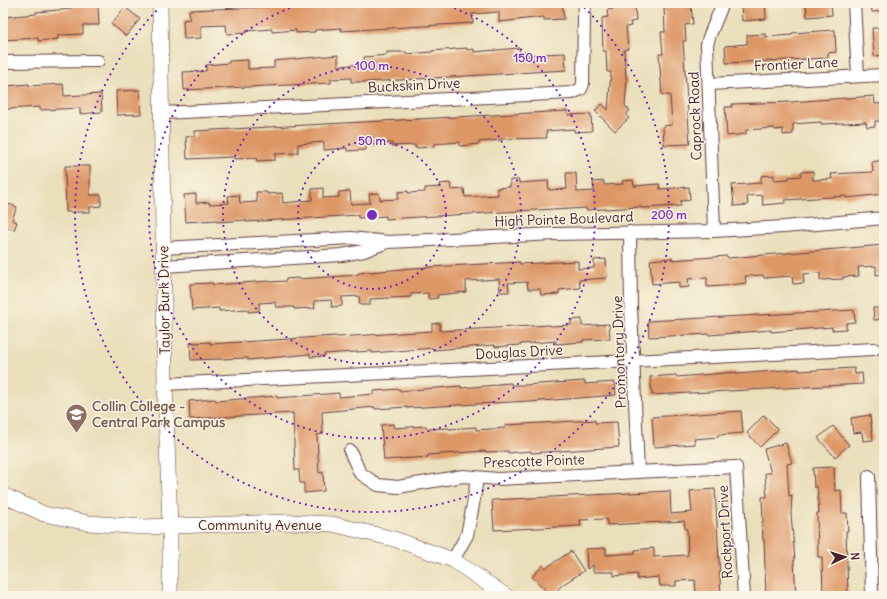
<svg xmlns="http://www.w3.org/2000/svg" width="887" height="599" font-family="Delius,sans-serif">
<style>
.building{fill:#dd9665}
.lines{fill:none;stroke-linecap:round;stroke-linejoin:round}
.minor-casing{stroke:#623c41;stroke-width:14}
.tertiary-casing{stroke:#623c41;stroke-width:16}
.minor{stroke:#fff;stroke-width:12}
.tertiary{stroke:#fff;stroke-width:15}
.ring{fill:none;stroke:#7b2cbf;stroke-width:2;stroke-dasharray:2 4}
.labels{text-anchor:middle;stroke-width:3;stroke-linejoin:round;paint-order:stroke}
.street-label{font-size:14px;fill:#4a1f2b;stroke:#fcf5e5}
.education-label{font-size:14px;font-weight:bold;fill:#785e54;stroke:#fcf5e5;text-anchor:start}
.centre{fill:#7b2cbf;stroke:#fcf5e5;stroke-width:2}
.ring-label{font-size:12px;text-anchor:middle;font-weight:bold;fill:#7b2cbf;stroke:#fcf5e5;stroke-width:3;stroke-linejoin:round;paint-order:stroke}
</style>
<rect width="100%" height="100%" fill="#fcf5e5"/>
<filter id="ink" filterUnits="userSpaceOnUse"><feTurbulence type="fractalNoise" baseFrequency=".025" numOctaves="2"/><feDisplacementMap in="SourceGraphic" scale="8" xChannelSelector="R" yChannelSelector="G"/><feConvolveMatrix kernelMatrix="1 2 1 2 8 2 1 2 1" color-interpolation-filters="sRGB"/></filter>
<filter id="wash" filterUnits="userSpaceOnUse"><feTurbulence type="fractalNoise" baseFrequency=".012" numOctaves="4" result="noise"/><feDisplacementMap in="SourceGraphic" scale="16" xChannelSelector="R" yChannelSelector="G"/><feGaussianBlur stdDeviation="0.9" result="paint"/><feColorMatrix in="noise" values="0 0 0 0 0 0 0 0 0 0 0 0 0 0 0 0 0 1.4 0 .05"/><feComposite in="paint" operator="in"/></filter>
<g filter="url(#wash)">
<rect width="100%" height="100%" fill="#eadfbb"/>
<g id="blocks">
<g class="building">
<path d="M330 3H562L564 19 544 20V17L499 22V12L472 14 473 23 341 31V28L315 30V32L296 33V30L272 32V29L246 31V33L227 34 226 25 201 26V38L184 39 183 20 190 19 189 10 267 7Z"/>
<path d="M612 3H635L636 21 630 22 631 26 626 27 628 49 624 50 626 78H627L625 106 630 110 626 115 629 118 615 131 595 111 602 104 608 110 611 72H607L606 51H603L602 18 608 17 607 10 613 9Z"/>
<path d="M741 3H765L766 19 742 21Z"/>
<path d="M806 3H831L832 15 807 17Z"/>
<path d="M871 3H884V11L872 12Z"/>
<path d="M691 5 693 24 685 25 686 41H683L690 144 664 145 663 126 672 125 670 95H662L659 54H663L661 32H665L664 7Z"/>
<path d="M98 6 99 25H83V34L58 35V39L38 41V38L4 40 3 17 36 14V12L70 9V7Z"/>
<path d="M125 7 140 19 126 36 111 24Z"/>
<path d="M872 28H884V55L874 56Z"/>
<path d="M835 30 836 52 828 53V58L726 63 725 46 747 44V35L766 34V37L792 35V33Z"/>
<path d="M467 48V50L474 49V52L519 48 520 55 565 53 566 70 366 82H351V78L331 79V83L184 90 183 72 206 71V65L229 63V61L248 60V69L274 68V61L338 55V66L364 64V57L387 55V52H406V54L432 52V51Z"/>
<path d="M29 84V86L63 84 64 96 101 94 102 112 80 114V108L40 110V107L7 109 6 86Z"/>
<path d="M140 90 141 114 117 115 116 91Z"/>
<path d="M874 96 875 104 883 103 884 121H875V126L867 127 866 122 821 124V122L793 124V134L783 135V129L775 130 774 128 746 130V134L727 136 725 107H732V104L791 102Z"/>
<path d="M568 111V115L591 114 592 131 574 132V129L546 131 547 138 501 139V140L479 142V144L460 146V142L434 144V147L415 148V145L392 146V143L366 145V150L347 151V148L324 150V142L298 144V153L275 154V160L257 161 256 158 234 159V157L187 159 186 137 195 136V131Z"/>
<path d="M883 160 884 194 846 198V196L785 200V203L763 205 762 195 747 196 748 205 734 206 732 185 761 183V176L774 175V180L789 179V177L801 176V172L813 171V180L832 179 831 174 873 172 872 162Z"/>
<path d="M65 166H90V195H101V206L90 207V212H66Z"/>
<path d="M566 173H576L577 192 594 191 593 182 604 181V185L623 184 622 181 633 180 634 186 659 184 660 189 689 187 690 200 680 201 681 206 641 208V207L586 210V208L554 210V209L386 219V216L358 218V215L246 222V220L217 222V220L186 222 184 195 196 194V203L209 202V204L229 203 228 196 239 195 240 203 257 202 256 192H267V194L282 193 283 203 312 200V189L323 188V198L339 197V192L350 191 351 204 370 203 369 194 379 193 380 200 398 199V192L408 191V193L425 192V188L441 187 440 184 450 183 451 190 464 189 465 197 498 195 497 188 510 187V180H519V183L548 181 549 190 567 189Z"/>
<path d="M3 202 17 207 12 220 17 222 14 230 3 226Z"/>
<path d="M884 245V274L876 275V266L858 267 859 276 843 277V279L820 280V273L803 274 804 283 793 284 792 276 764 278 763 275 745 276 746 283 723 286 707 287V278L688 279 689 287 679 288V282L652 284 650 260 672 258V260L727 256 728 258Z"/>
<path d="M606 259 607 278 579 280 580 288 559 290V294L541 295 540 289H528L527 282 508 283 509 292H500L499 279 466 281V292L437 295 438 298 428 299V293L411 294V297L370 299V305H360L359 296 342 297V306L332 307 331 300 314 301 315 308 294 309V307H276L275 302 259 303V311L248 312V309L219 311V308L192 310 190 284 213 283V285L269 281 270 282 286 281V279L298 278V279L358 275V273L413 268 520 262V264L578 261V269L594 268V260Z"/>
<path d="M873 308H884V319L874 320Z"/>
<path d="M854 310 855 322 846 323V329L832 330V327L771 332V330L709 335V334L649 337 648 321Z"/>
<path d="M582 319V326L609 324 610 339 583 340V342L556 344V341L521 344V345L495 347V345L433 350V348L372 353V351L324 354 325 356 310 357V354L248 360V358L191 360 190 343 210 342V344L336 336 337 337 432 331V324L440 323V331L550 325V326L571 325V320Z"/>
<path d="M854 368 855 374 862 373 863 384 652 395 650 377 676 375 677 377 737 372V374L799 369V371Z"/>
<path d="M585 381V384L615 382 616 395 529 402V401L407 408V407L375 409V407L322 412 323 434 317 435 319 473 323 472 324 491 304 493V483H300L299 470H295L293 413 190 419 189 401 215 399 216 401 277 396V398L339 393V397L374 394V391L400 389V391L461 386V388L497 385V384L511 383V385H524Z"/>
<path d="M741 411 743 433 718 435V437L694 439 695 444 654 447 652 417Z"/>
<path d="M764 415 778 429 760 447 747 433Z"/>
<path d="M870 415 873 440 863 441 862 432 853 433 851 418Z"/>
<path d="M595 420V423L617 422 619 447 531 453V451L508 453V451L486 452 485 451 428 455V457L384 460 381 425 393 424 394 428 426 426 427 429 449 428V429L476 427V430L506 428V425Z"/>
<path d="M833 426 849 445 835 457 818 438Z"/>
<path d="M786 443 792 463 787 464 789 496 792 495 791 514 795 560H794L796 596H766L764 540H763L762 522H763L762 497H767L765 473H771L764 449Z"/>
<path d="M834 467 835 491 841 490 842 513H847L848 531H846L848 596H823L822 557H818L817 513H819L817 487H814L813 468Z"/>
<path d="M715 489 721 596H696L695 580 676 581V586H660L659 577 637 579V574L614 576V572H593V565L587 569 586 549 606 548V555L635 553V550L654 548V557L688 555 687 529H685L684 521 607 525V519L580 520 581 526 494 530 492 500 670 491 671 514 692 512 690 491Z"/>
<path d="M571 551 584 571 562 585 552 596 532 577 543 565 546 568Z"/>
</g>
</g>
</g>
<g filter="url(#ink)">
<use href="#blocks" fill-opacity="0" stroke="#623c41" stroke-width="1"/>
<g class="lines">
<defs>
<g id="minor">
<path d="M854 3 858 76"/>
<path d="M3 62 98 61"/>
<path d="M709 84 884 75"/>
<path d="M162 113 572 93 581 89 583 84 584 17 585 3"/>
<path d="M714 231 707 45 709 37 723 3"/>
<path d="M630 232 631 307 638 472"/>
<path d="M163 248 351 238 388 242 556 234 714 231 784 227 884 218"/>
<path d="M164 266 342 255 364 251 385 243"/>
<path d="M165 384 874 349"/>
<path d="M350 451 360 473 378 485 398 487 463 476 498 479 736 467 744 596"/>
<path d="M869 476 872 596"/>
<path d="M453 560 467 535 473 505 477 478"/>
</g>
<g id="tertiary">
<path d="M160 3 165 384 170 526V596"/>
<path d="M3 495 44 514 89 523 143 527 289 522 332 524 394 539 453 560 506 596"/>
</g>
</defs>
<use href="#minor" class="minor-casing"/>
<use href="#tertiary" class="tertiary-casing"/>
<use href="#minor" class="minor"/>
<use href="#tertiary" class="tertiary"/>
</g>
</g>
<g class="ring">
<circle cx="372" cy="215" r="74"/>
<circle cx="372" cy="215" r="149"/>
<path d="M443 4A223 223 0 1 1 301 4"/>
<path d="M580 3A297 297 0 1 1 164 3"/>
</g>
<defs>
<symbol id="university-pin" viewBox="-11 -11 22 30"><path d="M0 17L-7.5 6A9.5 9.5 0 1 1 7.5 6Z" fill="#8d6e63" stroke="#fcf5e5"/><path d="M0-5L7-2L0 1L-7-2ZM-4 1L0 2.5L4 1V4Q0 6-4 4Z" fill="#fff"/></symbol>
</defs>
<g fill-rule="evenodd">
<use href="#university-pin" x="64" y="402" width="25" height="34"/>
</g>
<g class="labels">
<g class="street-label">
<text transform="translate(796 64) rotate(-3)" y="5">Frontier Lane</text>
<text transform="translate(414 85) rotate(-3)" y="5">Buckskin Drive</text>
<text transform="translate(695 116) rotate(-92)" y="5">Caprock Road</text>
<text transform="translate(564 219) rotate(-2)" y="5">High Pointe Boulevard</text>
<text transform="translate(164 300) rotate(-91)" y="5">Taylor Burk Drive</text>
<text transform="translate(519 352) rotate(-3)" y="5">Douglas Drive</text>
<text transform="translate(619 352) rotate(-92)" y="5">Promontory Drive</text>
<text transform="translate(534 461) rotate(-2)" y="5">Prescotte Pointe</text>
<text x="260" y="530">Community Avenue</text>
<text transform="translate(725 532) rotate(-93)" y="5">Rockport Drive</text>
</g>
<g class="education-label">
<text x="92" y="411">Collin College -<tspan x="92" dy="16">Central Park Campus</tspan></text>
</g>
</g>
<circle cx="372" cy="215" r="6" class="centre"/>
<g class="ring-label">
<text x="530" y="62">150 m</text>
<text x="372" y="70">100 m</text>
<text x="372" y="145">50 m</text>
<text x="669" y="219">200 m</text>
</g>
<rect width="887" height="599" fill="none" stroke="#fcf5e5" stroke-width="16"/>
<g transform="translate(845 557) rotate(86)" stroke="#fcf5e5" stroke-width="3" paint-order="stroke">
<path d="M0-3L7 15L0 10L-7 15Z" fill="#4a1f2b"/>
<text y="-6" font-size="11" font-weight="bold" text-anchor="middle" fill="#4a1f2b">N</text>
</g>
</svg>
